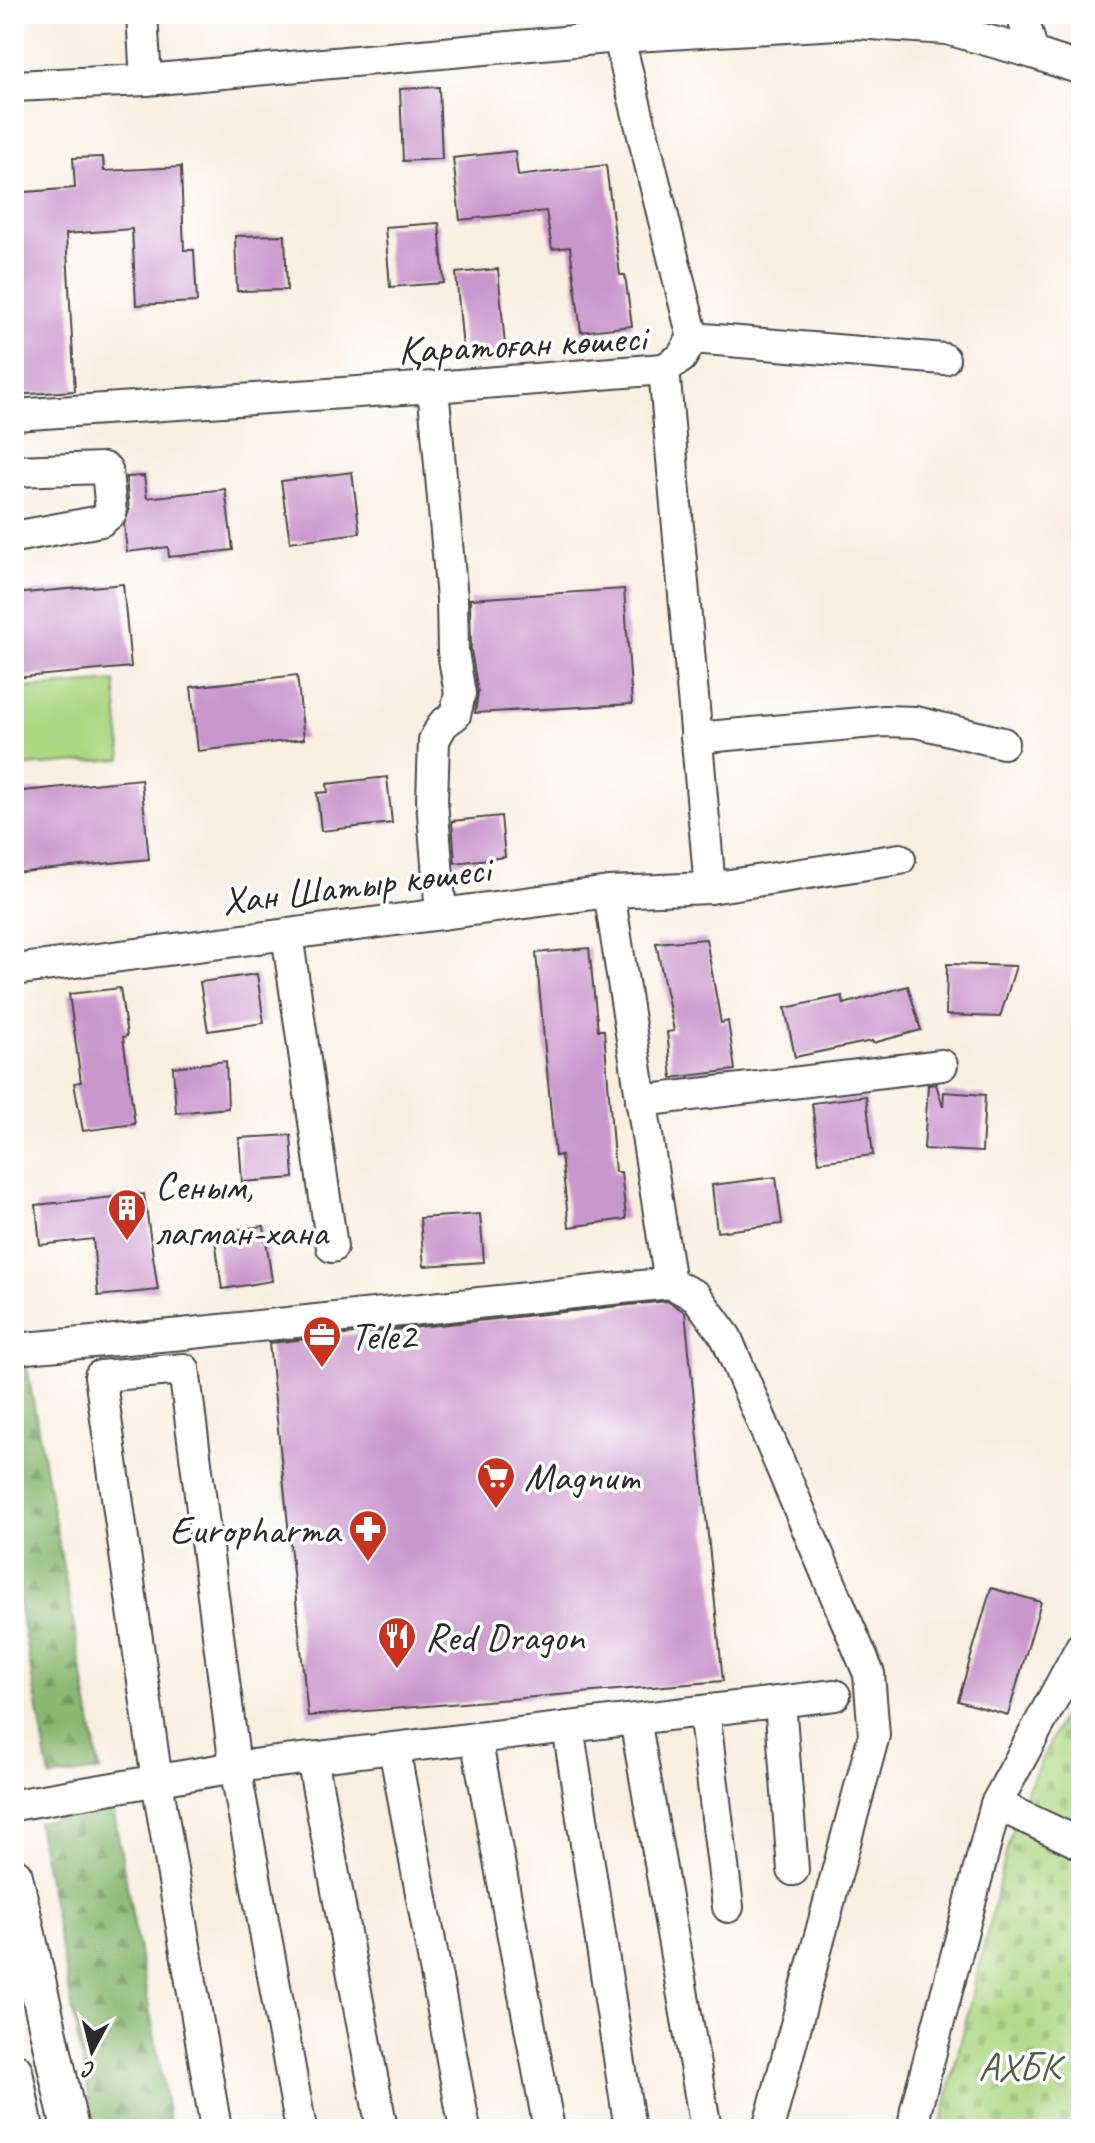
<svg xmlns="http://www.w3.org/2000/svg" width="1095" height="2143" font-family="Caveat,sans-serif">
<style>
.forest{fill:url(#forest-firs);stroke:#5a724e;stroke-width:2}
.cemetery{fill:url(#cemetery-stones);stroke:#6c8156;stroke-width:2}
.pitch{fill:#acd782;stroke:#6c8156;stroke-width:2}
.building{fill:#ca97cc}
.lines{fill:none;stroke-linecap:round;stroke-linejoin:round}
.minor-casing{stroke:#4a4846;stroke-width:34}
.major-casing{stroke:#4a4846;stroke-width:40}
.minor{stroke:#fff;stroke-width:30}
.major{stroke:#fff;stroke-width:36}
.labels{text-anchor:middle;stroke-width:7;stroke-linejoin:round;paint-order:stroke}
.street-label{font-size:40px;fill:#2b2b2b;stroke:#fff}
.poi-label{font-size:40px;fill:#2b2b2b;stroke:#fff;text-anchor:start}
.park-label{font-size:40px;fill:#525f45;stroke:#fff}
</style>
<defs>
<pattern id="forest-firs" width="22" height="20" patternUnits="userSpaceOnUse" patternTransform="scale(2)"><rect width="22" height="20" fill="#89b870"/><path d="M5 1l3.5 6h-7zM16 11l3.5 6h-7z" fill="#70965c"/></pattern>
<pattern id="cemetery-stones" width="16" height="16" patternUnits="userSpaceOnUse" patternTransform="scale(2)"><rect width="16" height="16" fill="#acd782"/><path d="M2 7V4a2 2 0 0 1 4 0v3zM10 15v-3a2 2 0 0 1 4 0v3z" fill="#94b970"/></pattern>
</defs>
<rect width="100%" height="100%" fill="#fff"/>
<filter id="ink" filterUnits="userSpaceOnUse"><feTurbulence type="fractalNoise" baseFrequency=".0125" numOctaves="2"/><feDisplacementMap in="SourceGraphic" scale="16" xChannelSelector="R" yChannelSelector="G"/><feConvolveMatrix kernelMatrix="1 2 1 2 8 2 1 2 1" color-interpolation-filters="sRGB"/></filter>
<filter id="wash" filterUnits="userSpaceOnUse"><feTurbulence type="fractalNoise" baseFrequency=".006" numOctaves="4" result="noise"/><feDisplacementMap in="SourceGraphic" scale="32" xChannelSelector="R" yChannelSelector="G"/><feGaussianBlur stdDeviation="1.8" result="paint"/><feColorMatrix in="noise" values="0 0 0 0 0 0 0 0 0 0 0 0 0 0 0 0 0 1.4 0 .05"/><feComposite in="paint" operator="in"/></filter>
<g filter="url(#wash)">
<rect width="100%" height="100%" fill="#f9efe1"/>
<g class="forest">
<path d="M27 1367 100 1771 50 1778 14 1576V1370Z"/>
<path d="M113 1808 171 2129H95L37 1822Z"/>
</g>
<path class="cemetery" d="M1081 1677V2129H940L1015 1816Z"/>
<path class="pitch" d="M115 681 122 759 14 767V689Z"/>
<g id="blocks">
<g class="building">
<path d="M439 87 442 159 403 161 400 89Z"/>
<path d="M515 151 518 176 606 165 620 275H625L632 326 581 332 570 247 552 249 546 211 460 220 453 158Z"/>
<path d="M103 157 104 171 181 167 184 250H194L197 302 136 305 132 229 66 234 75 391 14 395V193L75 188 73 158Z"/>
<path d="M439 223 444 283 390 287 385 227Z"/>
<path d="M285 235 287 290 237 291 235 236Z"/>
<path d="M498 269 506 356 464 360 456 273Z"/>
<path d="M352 472 360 533 290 542 281 481Z"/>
<path d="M144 476 147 498 225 489 233 550 169 557 168 547 127 552 124 524 129 511 126 477Z"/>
<path d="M123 584 131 667 14 678V594Z"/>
<path d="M624 589 632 704 475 713 478 692 471 650 470 599Z"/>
<path d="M297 675 304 739 198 751 191 687Z"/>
<path d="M387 777 392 823 321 831 317 793 328 792 327 784Z"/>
<path d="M141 779 149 859 14 873V792Z"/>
<path d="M501 816 505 857 455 863 452 821Z"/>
<path d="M706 939 721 1023 728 1021 735 1070 672 1078 667 1032 674 1031 656 943Z"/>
<path d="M589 948 598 1030H604L615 1172H621L626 1219 569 1227 561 1155 555 1156 536 953Z"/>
<path d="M947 964 1016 966 1000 1017 946 1015Z"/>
<path d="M257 974 264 1023 208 1031 200 982Z"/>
<path d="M908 986 921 1030 873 1043 872 1041 795 1057 785 1008 842 996 844 1004Z"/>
<path d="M120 988 127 1036 123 1037 135 1124 83 1131 74 1083 81 1082 69 994Z"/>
<path d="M226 1061 228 1108 176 1113 173 1067Z"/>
<path d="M936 1084 943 1107 944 1092 985 1095 982 1152 924 1149 928 1085Z"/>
<path d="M866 1096 873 1155 819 1162 812 1103Z"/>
<path d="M291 1135 294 1178 242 1182 239 1138Z"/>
<path d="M776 1177 782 1224 717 1232 712 1185Z"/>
<path d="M144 1194 158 1290 98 1296 93 1239 40 1245 36 1205Z"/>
<path d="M480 1214 484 1262 424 1266 420 1218Z"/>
<path d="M264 1226 272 1281 222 1289 214 1232Z"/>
<path d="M667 1301 685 1312 723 1681 308 1716 269 1343Z"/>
<path d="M991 1588 1041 1602 1008 1715 958 1701Z"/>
</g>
</g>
</g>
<g filter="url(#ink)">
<use href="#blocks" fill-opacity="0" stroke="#4a4846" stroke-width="2"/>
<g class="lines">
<defs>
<g id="minor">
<path d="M142 14 146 80"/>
<path d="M613 14 693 338 681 358 664 369"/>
<path d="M1022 14 1033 53"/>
<path d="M14 86 146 80 618 37 855 23 947 29 1033 53 1081 69"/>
<path d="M693 338 944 359"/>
<path d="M433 387 452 599 453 652 460 694 455 715 443 724 434 740 432 801 441 914"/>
<path d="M14 415 433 387 664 369 710 888"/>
<path d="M14 471 104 468 107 470 111 513 101 521 14 537"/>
<path d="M696 738 884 721 916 722 1003 743"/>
<path d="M609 892 670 1283"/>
<path d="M287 934 332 1247"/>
<path d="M14 970 609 892 710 888 900 859"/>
<path d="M641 1101 942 1065"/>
<path d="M14 1349 182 1334 670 1283 696 1296 726 1337 869 1674 874 1735 768 2129"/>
<path d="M780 1702 793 1870"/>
<path d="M704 1711 728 1907"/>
<path d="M635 1719 706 2129"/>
<path d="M568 1727 630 2129"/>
<path d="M476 1738 549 2129"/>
<path d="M394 1748 465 2129"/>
<path d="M312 1758 382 2129"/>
<path d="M996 1804 1081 1844"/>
<path d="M14 1805 235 1767 835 1695"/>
<path d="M216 2129 157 1781 100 1376 184 1369 235 1767 301 2129"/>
<path d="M913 2129 916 2109 996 1804 1081 1647"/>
</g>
<g id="major">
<path d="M14 1876 70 2129"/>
<path d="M14 2071 25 2129"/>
</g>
</defs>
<use href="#minor" class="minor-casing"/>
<use href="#major" class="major-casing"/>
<use href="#minor" class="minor"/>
<use href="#major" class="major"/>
</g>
</g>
<defs>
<symbol id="building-pin" viewBox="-11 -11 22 30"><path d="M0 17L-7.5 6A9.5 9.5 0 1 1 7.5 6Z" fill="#c8321e" stroke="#fff"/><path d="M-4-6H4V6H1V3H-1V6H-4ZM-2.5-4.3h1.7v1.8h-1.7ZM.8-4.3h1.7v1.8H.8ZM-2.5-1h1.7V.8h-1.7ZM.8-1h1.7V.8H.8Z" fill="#fff"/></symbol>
<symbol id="office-pin" viewBox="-11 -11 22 30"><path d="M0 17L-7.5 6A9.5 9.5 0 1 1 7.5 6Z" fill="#c8321e" stroke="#fff"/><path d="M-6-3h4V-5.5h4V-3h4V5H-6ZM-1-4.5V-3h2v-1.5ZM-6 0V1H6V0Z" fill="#fff"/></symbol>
<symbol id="supermarket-pin" viewBox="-11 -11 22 30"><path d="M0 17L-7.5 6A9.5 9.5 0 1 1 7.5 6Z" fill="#c8321e" stroke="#fff"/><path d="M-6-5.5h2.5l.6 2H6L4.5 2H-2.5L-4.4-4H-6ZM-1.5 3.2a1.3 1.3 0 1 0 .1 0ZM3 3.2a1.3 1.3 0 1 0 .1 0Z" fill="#fff"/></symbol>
<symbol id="pharmacy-pin" viewBox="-11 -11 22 30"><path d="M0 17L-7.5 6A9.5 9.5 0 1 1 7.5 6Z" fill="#c8321e" stroke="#fff"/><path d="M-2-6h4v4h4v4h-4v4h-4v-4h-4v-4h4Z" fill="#fff"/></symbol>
<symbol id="restaurant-pin" viewBox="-11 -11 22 30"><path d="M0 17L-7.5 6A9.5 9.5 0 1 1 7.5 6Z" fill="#c8321e" stroke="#fff"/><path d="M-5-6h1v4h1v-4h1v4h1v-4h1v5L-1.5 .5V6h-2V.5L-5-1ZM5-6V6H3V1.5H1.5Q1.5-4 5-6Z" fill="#fff"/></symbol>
</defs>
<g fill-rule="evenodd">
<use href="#building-pin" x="105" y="1186" width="44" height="60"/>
<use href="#office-pin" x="300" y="1313" width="44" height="60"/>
<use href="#supermarket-pin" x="474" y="1454" width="44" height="60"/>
<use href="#pharmacy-pin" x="346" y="1507" width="44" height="60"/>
<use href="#restaurant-pin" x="375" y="1614" width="44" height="60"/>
</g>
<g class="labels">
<g class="street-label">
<text transform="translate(522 343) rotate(-3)" y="14">Қаратоған көшесі</text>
<text transform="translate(356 884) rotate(-7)" y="14">Хан Шатыр көшесі</text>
</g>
<g class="poi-label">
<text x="155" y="1199">Сеным,<tspan x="155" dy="46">лагман-хана</tspan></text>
<text x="350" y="1349">Tele2</text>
<text x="524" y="1490">Magnum</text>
<text x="340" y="1543" text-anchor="end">Europharma</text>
<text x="425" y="1650">Red Dragon</text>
</g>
<g class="park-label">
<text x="1019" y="2080">АХБК</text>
</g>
</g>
<rect width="1095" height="2143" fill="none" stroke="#fff" stroke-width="48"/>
<g transform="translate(92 2051) rotate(187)" stroke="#ffffff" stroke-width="6" paint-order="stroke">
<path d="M0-6L14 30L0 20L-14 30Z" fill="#2b2b2b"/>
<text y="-12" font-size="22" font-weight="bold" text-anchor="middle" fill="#2b2b2b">С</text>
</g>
</svg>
